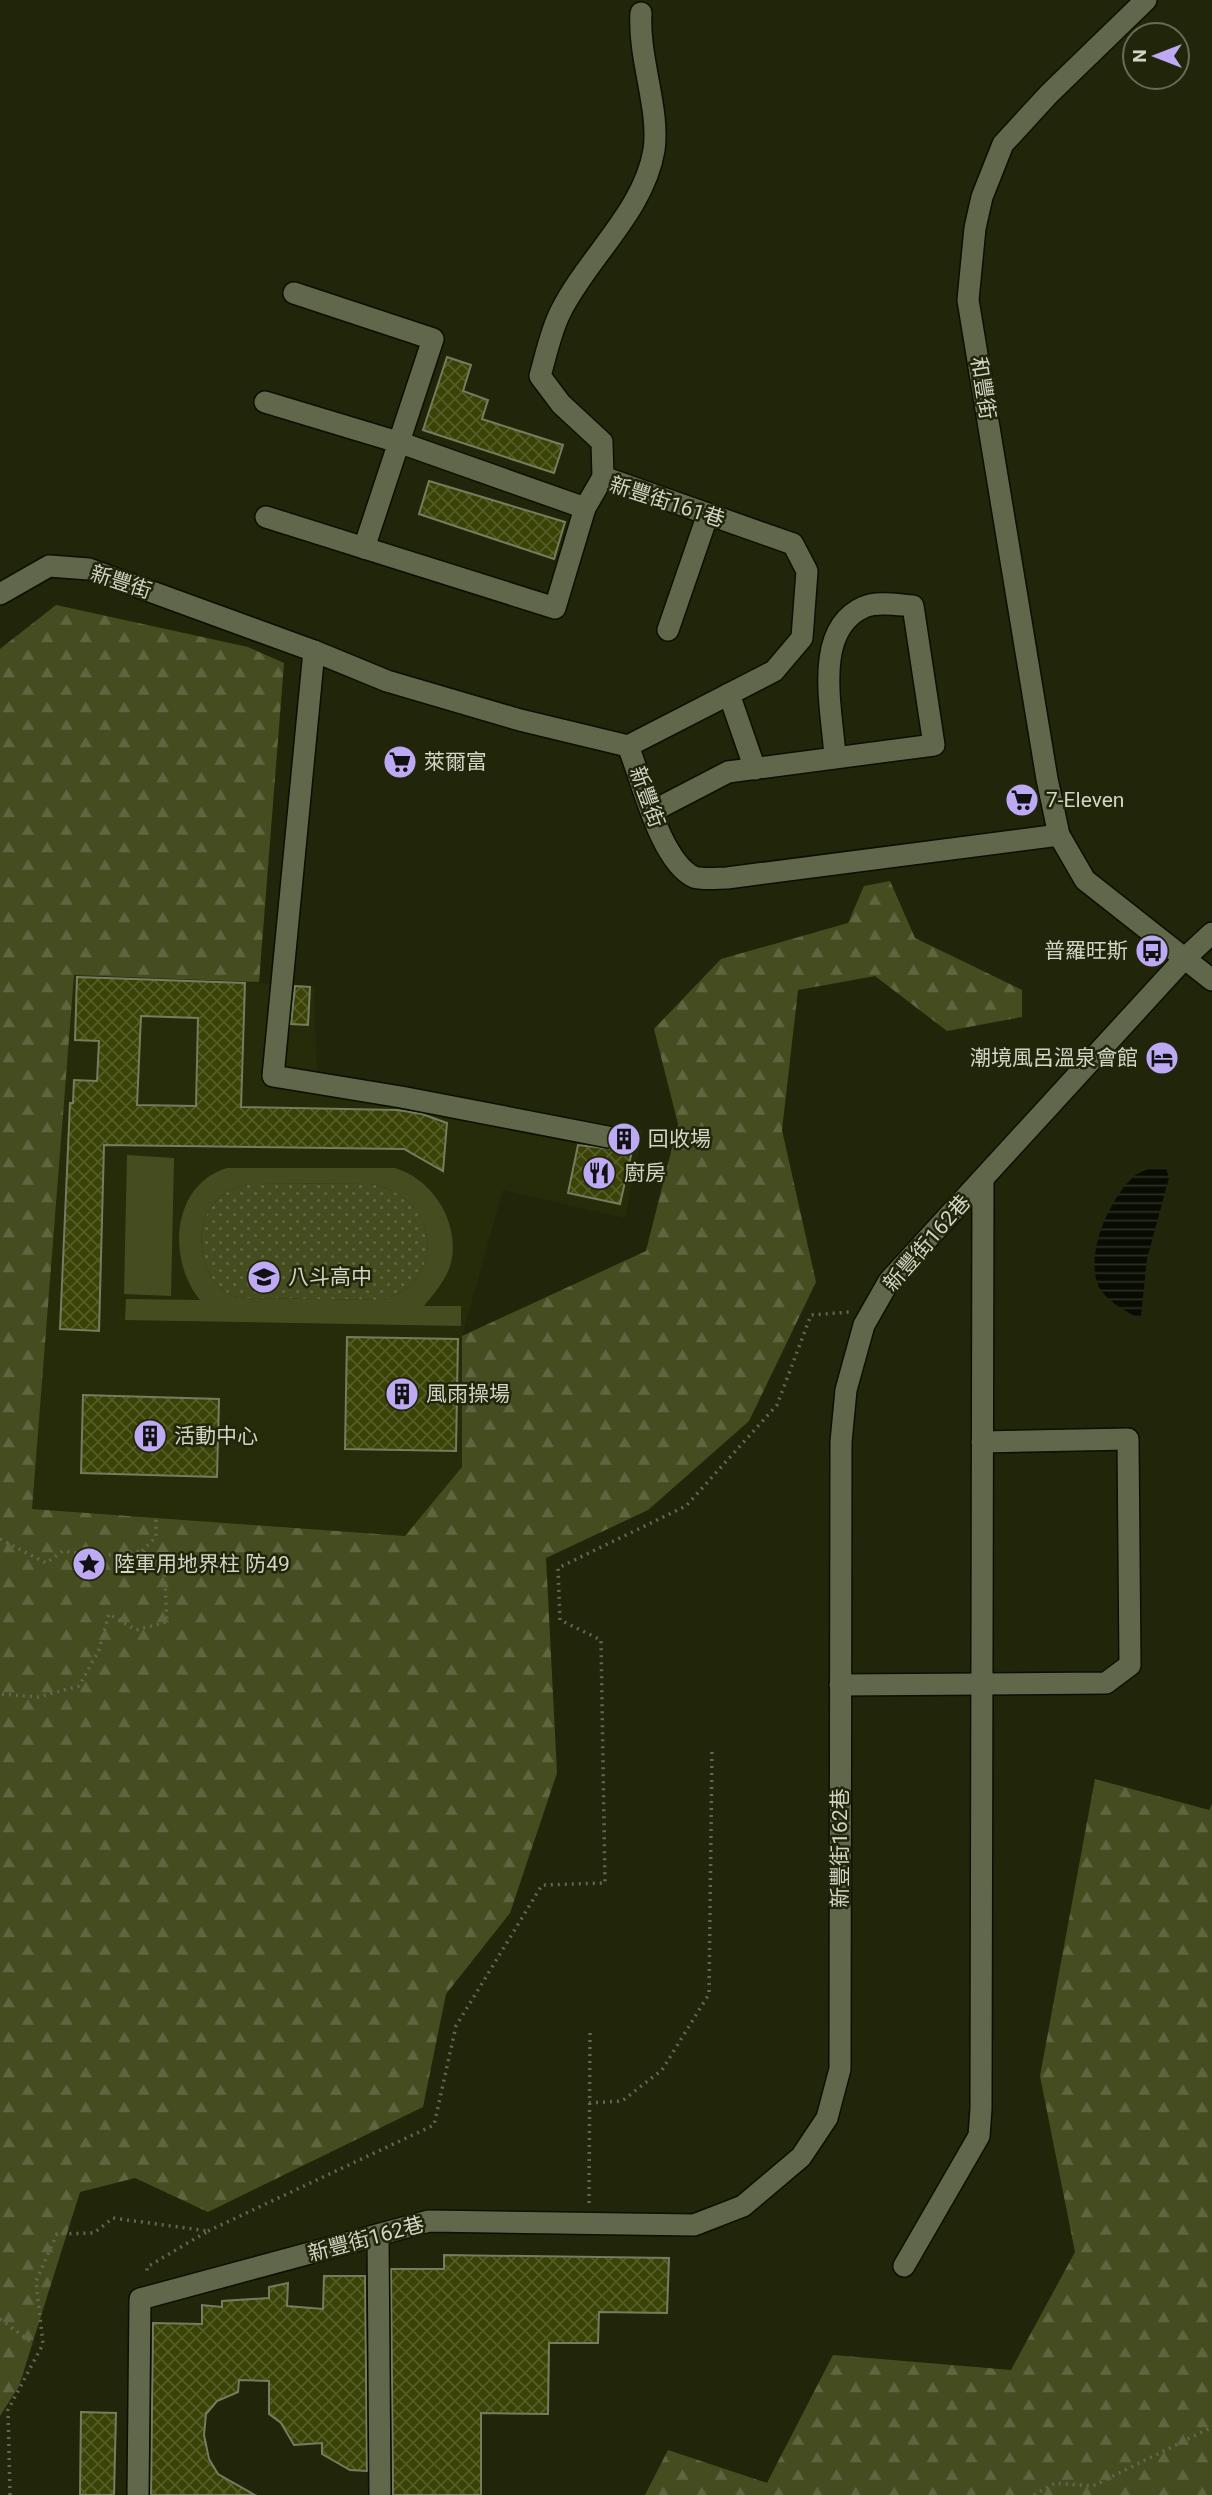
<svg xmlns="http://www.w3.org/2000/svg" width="1212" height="2495" font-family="Roboto,'Noto Sans TC',sans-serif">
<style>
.built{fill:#262c09}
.grass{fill:url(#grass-dots)}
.forest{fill:url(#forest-firs)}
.garden{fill:#454d20;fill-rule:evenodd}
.water{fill:url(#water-rules)}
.building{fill:url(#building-cross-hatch);stroke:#757c5f;stroke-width:2;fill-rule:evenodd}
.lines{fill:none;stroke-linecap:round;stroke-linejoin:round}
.minor-casing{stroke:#0b0f00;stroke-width:24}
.path{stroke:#626750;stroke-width:3.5;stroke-dasharray:2 5;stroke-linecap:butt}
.minor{stroke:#61674b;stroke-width:21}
.labels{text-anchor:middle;stroke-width:5;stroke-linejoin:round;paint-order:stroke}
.street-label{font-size:21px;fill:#d1d5c5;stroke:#21260b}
.poi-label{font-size:21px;fill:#d1d5c5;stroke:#21260b;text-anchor:start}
</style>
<defs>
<pattern id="grass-dots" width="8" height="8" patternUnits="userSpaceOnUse" patternTransform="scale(1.75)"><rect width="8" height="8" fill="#454d20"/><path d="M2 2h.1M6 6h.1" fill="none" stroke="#5f663f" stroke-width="1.8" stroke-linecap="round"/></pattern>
<pattern id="forest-firs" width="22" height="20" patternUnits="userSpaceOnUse" patternTransform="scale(1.75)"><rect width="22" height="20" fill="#454d20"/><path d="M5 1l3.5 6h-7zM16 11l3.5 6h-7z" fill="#5f663f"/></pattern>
<pattern id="water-rules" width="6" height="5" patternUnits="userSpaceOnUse" patternTransform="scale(1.75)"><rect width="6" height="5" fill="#080b00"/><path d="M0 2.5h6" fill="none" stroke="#2b2e24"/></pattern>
<pattern id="building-cross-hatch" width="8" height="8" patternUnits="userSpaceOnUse" patternTransform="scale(1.75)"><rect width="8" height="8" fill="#3a4305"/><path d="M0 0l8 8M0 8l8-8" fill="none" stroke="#555d28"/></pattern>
</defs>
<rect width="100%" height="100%" fill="#21260b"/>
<path class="built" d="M74 974 314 986 317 1073 422 1089 643 1131 625 1218 503 1190 462 1336V1467L405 1536 32 1509Z"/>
<path class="grass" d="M250 1183 371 1184C437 1195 451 1278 383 1300L246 1298C241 1297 234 1297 229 1294 199 1278 192 1225 216 1201 225 1191 237 1187 250 1183Z"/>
<g class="forest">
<path d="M56 605 248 647 284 663 259 982 74 975 32 1509 405 1536 462 1467V1336L646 1251 678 1124 654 1029 721 959 848 923 864 886 890 881 915 938 1022 990V1017L947 1031 875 976 798 990 782 1130 816 1282 749 1421 648 1510 546 1558 557 1773 510 1913 446 1994 423 2107 208 2212 135 2178 80 2192 19 2386 0 2416V649Z"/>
<path d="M1095 1779 1209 1810 1212 1804V2495H645L668 2450 767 2483 833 2355 1011 2370 1075 2252 1040 2076Z"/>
</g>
<g class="garden">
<path d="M127 1155 174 1158 171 1296 124 1294Z"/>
<path d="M227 1168H395C432 1179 458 1220 452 1258 449 1277 435 1292 424 1306H461V1326L125 1320 126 1299 200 1300C167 1260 171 1185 227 1168ZM250 1183 371 1184C437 1195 451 1278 383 1300L246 1298C241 1297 234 1297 229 1294 199 1278 192 1225 216 1201 225 1191 237 1187 250 1183Z"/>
</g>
<path class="water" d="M1152 1168H1166L1169 1178 1147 1259 1141 1316 1137 1318C1124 1309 1106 1301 1099 1287 1084 1255 1109 1200 1133 1177 1137 1173 1146 1170 1152 1168Z"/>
<g class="building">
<path d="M447 357 471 365 463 391 488 400 482 419 563 445 554 473 423 430Z"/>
<path d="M429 481 565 522 554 559 419 514Z"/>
<path d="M77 977 245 983 241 1107 398 1110 422 1114 447 1123 443 1171 404 1149 104 1145 99 1331 60 1329 70 1103H73L74 1080 97 1081 99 1041 75 1040ZM141 1016 198 1018 196 1106 137 1105Z"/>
<path d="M295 986 310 987 308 1025 291 1024Z"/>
<path d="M618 1129 636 1133 620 1204 568 1193 578 1145 613 1149 621 1140Z"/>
<path d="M347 1337 458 1339 456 1451 345 1449Z"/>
<path d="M83 1395 219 1399 217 1477 81 1473Z"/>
<path d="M444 2255 669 2258 667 2313 599 2312 598 2343H549L548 2414 481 2413V2495H393L391 2269H444Z"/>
<path d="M324 2276H365L367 2471 350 2470 322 2454V2443L294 2445 281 2423 269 2414V2381L239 2380 238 2392 217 2401 206 2414 204 2435 209 2459 218 2474 255 2495H151L153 2323 202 2324V2305L222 2307V2301L269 2298V2287L288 2283 287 2306 323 2309Z"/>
<path d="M81 2412 116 2413 114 2495H80Z"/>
</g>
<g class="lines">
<defs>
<g id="minor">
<path d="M1146 0 1049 94 1003 144 982 197 975 228 968 300 1047 779 1059 835 1085 880 1212 980"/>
<path d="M294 293 433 339 364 548"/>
<path d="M265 402 401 443 585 508 603 477 793 544 807 571 802 638 774 671 628 746"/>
<path d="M603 477 602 442 561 404 540 376C546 355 551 330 561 311 588 257 644 211 654 150 660 109 638 58 641 13"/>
<path d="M266 517 555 608 585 508"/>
<path d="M0 594 49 566 89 569 314 651 387 681 520 720 628 746C642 780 660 861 694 877 703 880 718 878 727 878L1059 835"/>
<path d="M668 630 708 514"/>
<path d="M314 651 273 1076 401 1097 608 1137"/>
<path d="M729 694 755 769"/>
<path d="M653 811 728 772 934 745 913 606C899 605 877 601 864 607 811 630 833 713 835 758"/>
<path d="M840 1685 1106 1683 1130 1665 1128 1439 982 1442"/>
<path d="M378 2235 380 2495"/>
<path d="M904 2266 979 2136 981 2109 983 1180"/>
<path d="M138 2495 140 2299 429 2221 694 2225 743 2206 801 2157 827 2118 840 2069 841 1442 846 1390 864 1325 889 1281 1183 960 1212 933"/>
</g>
</defs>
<use href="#minor" class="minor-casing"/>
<g class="path">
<path d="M0 1539 46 1563 63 1551 97 1556 142 1551 164 1563 167 1622 136 1630 109 1614 99 1650 79 1686 38 1697 0 1694"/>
<path d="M142 1551 156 1537V1518"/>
<path d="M589 2103 622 2101 662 2070 709 1994 712 1750"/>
<path d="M589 2203 590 2030"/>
<path d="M208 2231 434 2125 456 2026 542 1885 605 1883 601 1640 560 1620 558 1568 686 1506 777 1405 811 1315 850 1312"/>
<path d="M0 2319 34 2344"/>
<path d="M10 2495 8 2410 43 2344 36 2281 57 2234 94 2233 113 2218 208 2231 147 2267V2275"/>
<path d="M1034 2495 1055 2483 1093 2486 1212 2427"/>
</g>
<use href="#minor" class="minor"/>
</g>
<defs>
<symbol id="supermarket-disc" viewBox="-11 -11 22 22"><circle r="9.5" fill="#bea9f5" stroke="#21260b"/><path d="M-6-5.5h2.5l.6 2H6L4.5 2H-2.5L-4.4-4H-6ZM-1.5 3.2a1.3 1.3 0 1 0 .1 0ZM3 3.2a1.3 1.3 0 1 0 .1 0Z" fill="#111"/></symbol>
<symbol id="bus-disc" viewBox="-11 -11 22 22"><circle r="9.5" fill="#bea9f5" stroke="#21260b"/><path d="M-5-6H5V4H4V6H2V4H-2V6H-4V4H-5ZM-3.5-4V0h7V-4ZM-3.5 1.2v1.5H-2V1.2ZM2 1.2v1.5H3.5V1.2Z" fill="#111"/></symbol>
<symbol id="hotel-disc" viewBox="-11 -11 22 22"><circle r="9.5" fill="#bea9f5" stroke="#21260b"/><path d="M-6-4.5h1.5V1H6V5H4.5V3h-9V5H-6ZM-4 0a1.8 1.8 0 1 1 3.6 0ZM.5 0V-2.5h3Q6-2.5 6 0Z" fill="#111"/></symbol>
<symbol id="building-disc" viewBox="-11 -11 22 22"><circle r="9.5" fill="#bea9f5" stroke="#21260b"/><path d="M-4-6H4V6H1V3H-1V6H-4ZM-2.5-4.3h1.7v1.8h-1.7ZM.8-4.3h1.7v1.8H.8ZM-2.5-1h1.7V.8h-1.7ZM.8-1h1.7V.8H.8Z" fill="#111"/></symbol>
<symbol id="restaurant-disc" viewBox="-11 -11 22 22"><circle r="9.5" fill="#bea9f5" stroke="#21260b"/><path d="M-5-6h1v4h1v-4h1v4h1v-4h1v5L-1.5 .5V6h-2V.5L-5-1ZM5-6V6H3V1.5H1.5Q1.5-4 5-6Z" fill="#111"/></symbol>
<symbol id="school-disc" viewBox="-11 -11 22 22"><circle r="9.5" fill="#bea9f5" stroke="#21260b"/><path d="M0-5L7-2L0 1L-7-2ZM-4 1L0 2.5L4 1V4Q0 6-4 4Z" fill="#111"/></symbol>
<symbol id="sight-disc" viewBox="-11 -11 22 22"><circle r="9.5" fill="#bea9f5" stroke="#21260b"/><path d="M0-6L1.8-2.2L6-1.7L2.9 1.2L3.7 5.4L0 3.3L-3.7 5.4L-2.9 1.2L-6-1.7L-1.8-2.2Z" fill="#111"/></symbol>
</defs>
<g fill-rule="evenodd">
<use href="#supermarket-disc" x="381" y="743" width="38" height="38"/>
<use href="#supermarket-disc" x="1003" y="781" width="38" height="38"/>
<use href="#bus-disc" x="1133" y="932" width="38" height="38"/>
<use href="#hotel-disc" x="1143" y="1039" width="38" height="38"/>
<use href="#building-disc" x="605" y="1120" width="38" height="38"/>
<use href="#restaurant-disc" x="580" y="1154" width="38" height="38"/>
<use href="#school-disc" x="245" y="1258" width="38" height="38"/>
<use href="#building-disc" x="383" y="1375" width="38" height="38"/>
<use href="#building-disc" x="131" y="1417" width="38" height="38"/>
<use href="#sight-disc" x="70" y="1545" width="38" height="38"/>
</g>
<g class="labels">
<g class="street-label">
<text transform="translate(983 388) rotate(81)" y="7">和豐街</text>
<text transform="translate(667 502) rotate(18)" y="7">新豐街161巷</text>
<text transform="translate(121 582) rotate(18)" y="7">新豐街</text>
<text transform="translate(647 797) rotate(70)" y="7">新豐街</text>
<text transform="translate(927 1243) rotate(-49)" y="7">新豐街162巷</text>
<text transform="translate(840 1848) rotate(-90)" y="7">新豐街162巷</text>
<text transform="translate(366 2239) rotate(-15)" y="7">新豐街162巷</text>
</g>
<g class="poi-label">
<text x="424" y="769">萊爾富</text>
<text x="1046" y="807">7-Eleven</text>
<text x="1128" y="958" text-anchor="end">普羅旺斯</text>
<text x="1138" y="1065" text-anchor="end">潮境風呂溫泉會館</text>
<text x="648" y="1146">回收場</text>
<text x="624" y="1180">廚房</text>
<text x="288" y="1284">八斗高中</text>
<text x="426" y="1401">風雨操場</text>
<text x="174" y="1443">活動中心</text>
<text x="114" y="1571">陸軍用地界柱 防49</text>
</g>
</g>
<g transform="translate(1156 56) rotate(270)"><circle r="33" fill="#21260b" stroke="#676c55" stroke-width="2"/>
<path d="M0-5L12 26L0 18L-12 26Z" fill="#bea9f5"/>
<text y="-10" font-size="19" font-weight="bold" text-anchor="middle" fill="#d1d5c5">N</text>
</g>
</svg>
